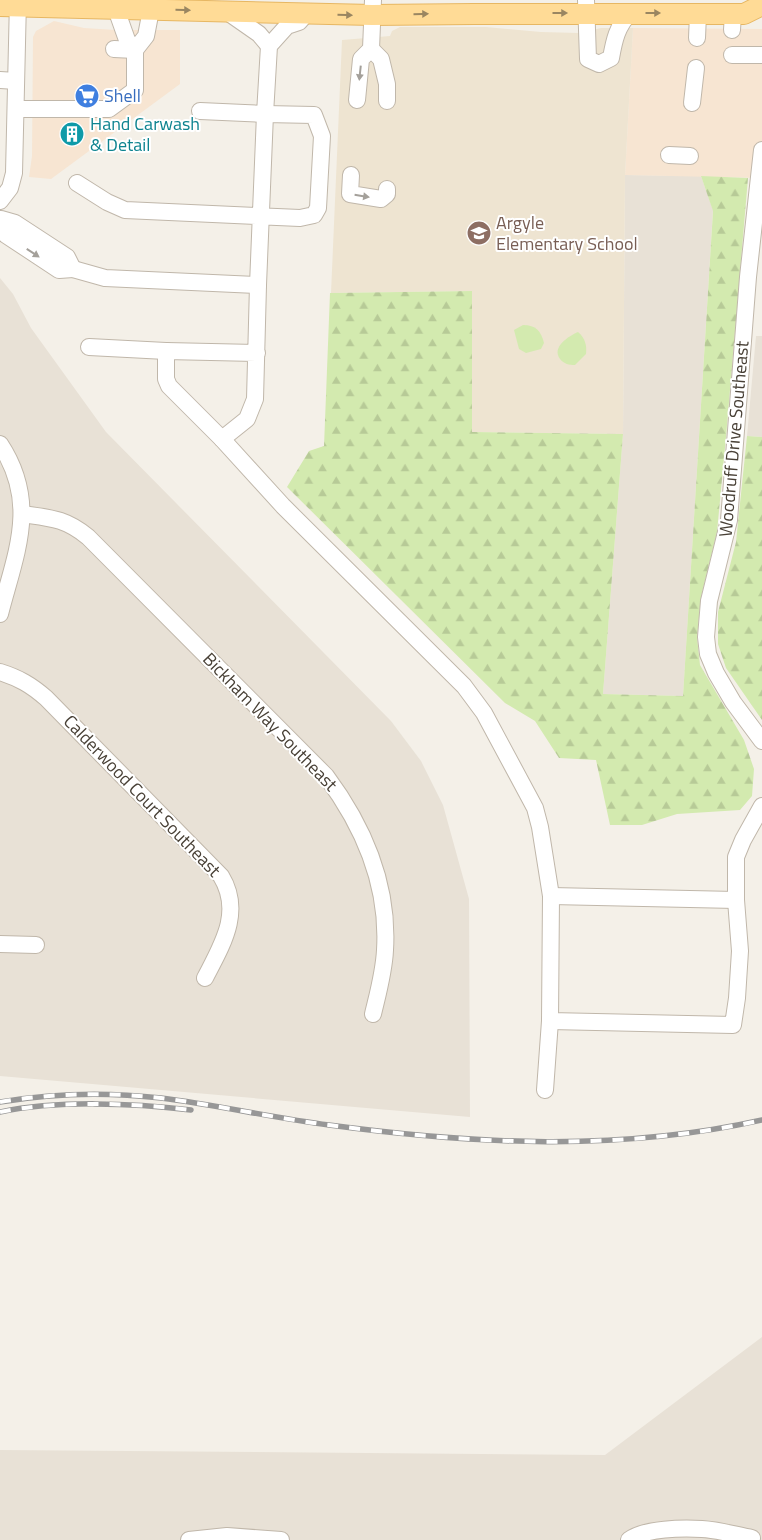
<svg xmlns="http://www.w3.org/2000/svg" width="762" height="1540" font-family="'Titillium Web',sans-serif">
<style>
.residential{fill:#e8e1d6}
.commercial{fill:#f7e5d2}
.education{fill:#eee4d1}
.green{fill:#d3eaaf}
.forest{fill:url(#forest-firs)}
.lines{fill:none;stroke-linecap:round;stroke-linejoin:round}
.minor-casing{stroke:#c0b7aa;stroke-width:18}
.major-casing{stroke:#e7b763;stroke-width:22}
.minor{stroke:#fff;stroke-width:16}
.major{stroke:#ffdb96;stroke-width:20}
.rail-casing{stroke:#979797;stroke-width:5.5}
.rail{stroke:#fff;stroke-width:4;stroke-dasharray:11;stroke-linecap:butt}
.oneway{fill:#9a8661}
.oneway2{fill:#a4a09a}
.labels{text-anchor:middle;stroke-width:4;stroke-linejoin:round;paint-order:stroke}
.shop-label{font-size:18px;fill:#366cbe;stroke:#fff;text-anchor:start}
.culture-label{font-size:18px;fill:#0d838f;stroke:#fff;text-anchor:start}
.education-label{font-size:18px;fill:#785e54;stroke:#fff;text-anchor:start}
.street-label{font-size:18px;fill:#484036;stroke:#fff}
</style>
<defs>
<pattern id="forest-firs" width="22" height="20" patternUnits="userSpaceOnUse" patternTransform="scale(1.25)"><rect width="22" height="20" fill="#d3eaaf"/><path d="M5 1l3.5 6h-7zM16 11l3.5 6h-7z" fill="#b7ca97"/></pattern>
</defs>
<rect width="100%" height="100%" fill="#f4f0e8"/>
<g class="residential">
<path d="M625 175 701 176 713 210 683 696 603 694 623 434Z"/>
<path d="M0 278 13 294 31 328 106 432 391 721 421 761 443 805 469 899 470 1117 0 1076Z"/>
<path d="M756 336H762V437L747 436Z"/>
<path d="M762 1337V1540H0V1450L605 1455Z"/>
</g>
<g class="commercial">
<path d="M54 21 84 28 116 30H180V84L51 179 29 177 32 156 33 37 36 31Z"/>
<path d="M633 28 762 29V178L625 175Z"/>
</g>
<path class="education" d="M400 27H486L541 32 579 33 601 28H633L625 175 623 434 472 432V291L331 293 342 40 390 36 392 31Z"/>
<g class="green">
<path d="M523 325C536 325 541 331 544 343L541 349 526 353 519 349 514 330Z"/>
<path d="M578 332C585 338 587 345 586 354L575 365C569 365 564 364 560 359 551 347 569 336 578 332Z"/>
</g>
<g class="forest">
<path d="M701 176 748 178 726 437 717 532 701 597 697 637 700 665 744 740 754 769 752 796 740 810 677 814 642 825H610L596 760 559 758 535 721 505 703 287 487 309 451 324 446 330 293 472 291V432L623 434 603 694 683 696 713 211Z"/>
<path d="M747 436 762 437V720L726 668 718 644V612L736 542Z"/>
</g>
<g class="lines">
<defs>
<g id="minor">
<path d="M586 0 588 59 599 64 611 58C614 41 617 26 630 13"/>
<path d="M116 9 127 40 135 50"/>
<path d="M226 11 259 34 269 46"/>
<path d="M732 30 733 14"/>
<path d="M697 38 698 14"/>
<path d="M114 49 135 50"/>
<path d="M371 49 381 59 387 84V101"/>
<path d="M732 55H762"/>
<path d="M0 80 16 81"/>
<path d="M357 100 361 59 371 49 373 0"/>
<path d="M692 103 696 68"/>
<path d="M16 109H109L135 90V50L146 36 151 10"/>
<path d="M200 111 265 114 269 46 287 26 299 22 306 14"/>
<path d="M762 150 748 277 729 520 709 601 706 637 708 654 716 673 733 702 762 741"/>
<path d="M669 155 690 156"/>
<path d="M351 175 350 194 381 199 387 194V189"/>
<path d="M77 183 107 202 125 210 300 218 314 215 318 208 322 136 314 115 265 114 258 285"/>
<path d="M0 201 10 188 14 173 18 0"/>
<path d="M0 219 6 235 59 270 73 269 67 257 15 223 1 219"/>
<path d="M73 269 105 278 258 285 255 399 247 419 222 439 169 386 166 379V351L257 353"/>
<path d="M89 347 166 351"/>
<path d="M222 439 283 506 464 686 484 713 535 808 540 827 551 896 550 1021 733 1025 737 998 740 951 736 900V857L743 840 762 806"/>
<path d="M0 444C39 503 16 552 0 614"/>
<path d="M22 514C50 518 65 518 88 537L326 776C364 827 389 885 385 950 384 972 378 993 373 1014"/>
<path d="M0 672C19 678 31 685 46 698L221 876C243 912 222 945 205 978"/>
<path d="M551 896 736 900"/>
<path d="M0 944 36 945"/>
<path d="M545 1090 550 1021"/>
<path d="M189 1540 227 1536 281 1540"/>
<path d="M629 1540C645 1528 683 1528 702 1529 719 1530 736 1535 752 1538L749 1540"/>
</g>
<path id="major" d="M0 6 372 15 474 14H744L762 5"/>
</defs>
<use href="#minor" class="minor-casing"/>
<use href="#major" class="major-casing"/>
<use href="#minor" class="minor"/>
<use href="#major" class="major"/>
<defs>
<g id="rail">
<path d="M0 1102C53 1093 108 1092 161 1098 218 1105 273 1118 329 1125 473 1144 619 1152 762 1120"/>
<path d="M0 1112C57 1100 133 1103 191 1110"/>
</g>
</defs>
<use href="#rail" class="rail-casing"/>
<use href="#rail" class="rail"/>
</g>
<defs><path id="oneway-solid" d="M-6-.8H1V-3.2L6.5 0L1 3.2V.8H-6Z" transform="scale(1.25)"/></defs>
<g class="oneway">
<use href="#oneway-solid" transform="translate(183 10) rotate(1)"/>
<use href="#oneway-solid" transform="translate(560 13)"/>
<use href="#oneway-solid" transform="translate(653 13)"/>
<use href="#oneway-solid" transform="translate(421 14) rotate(-1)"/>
<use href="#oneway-solid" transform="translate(345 15) rotate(1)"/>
</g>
<g class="oneway2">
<use href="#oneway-solid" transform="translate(360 73) rotate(96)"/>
<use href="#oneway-solid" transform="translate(362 196) rotate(9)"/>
<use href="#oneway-solid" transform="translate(33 253) rotate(33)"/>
</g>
<defs>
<symbol id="supermarket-disc" viewBox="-11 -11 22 22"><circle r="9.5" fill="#3f7fe0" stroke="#fff"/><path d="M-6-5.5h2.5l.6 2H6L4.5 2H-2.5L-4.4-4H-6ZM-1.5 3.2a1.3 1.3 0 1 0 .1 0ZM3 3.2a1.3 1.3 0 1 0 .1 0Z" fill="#fff"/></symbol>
<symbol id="building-disc" viewBox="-11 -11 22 22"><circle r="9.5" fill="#0f9aa8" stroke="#fff"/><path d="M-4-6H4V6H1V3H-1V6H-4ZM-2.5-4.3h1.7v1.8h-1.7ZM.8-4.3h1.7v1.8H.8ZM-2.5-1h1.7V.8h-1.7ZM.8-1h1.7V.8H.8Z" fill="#fff"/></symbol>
<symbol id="school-disc" viewBox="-11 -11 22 22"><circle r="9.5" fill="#8d6e63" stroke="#fff"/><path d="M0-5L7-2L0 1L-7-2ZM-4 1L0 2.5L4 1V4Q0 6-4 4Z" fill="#fff"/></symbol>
</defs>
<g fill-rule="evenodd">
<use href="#supermarket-disc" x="73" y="82" width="28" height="28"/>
<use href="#building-disc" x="58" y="120" width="28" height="28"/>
<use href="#school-disc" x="465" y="219" width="28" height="28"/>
</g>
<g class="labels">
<g class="shop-label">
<text x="104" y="102">Shell</text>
</g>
<g class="culture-label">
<text x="90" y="130">Hand Carwash<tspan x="90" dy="21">&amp; Detail</tspan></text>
</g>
<g class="education-label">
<text x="496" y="229">Argyle<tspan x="496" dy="21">Elementary School</tspan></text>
</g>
<g class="street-label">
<text transform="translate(734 439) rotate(-85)" y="6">Woodruff Drive Southeast</text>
<text transform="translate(270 722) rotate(46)" y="6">Bickham Way Southeast</text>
<text transform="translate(142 796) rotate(46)" y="6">Calderwood Court Southeast</text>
</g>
</g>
</svg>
